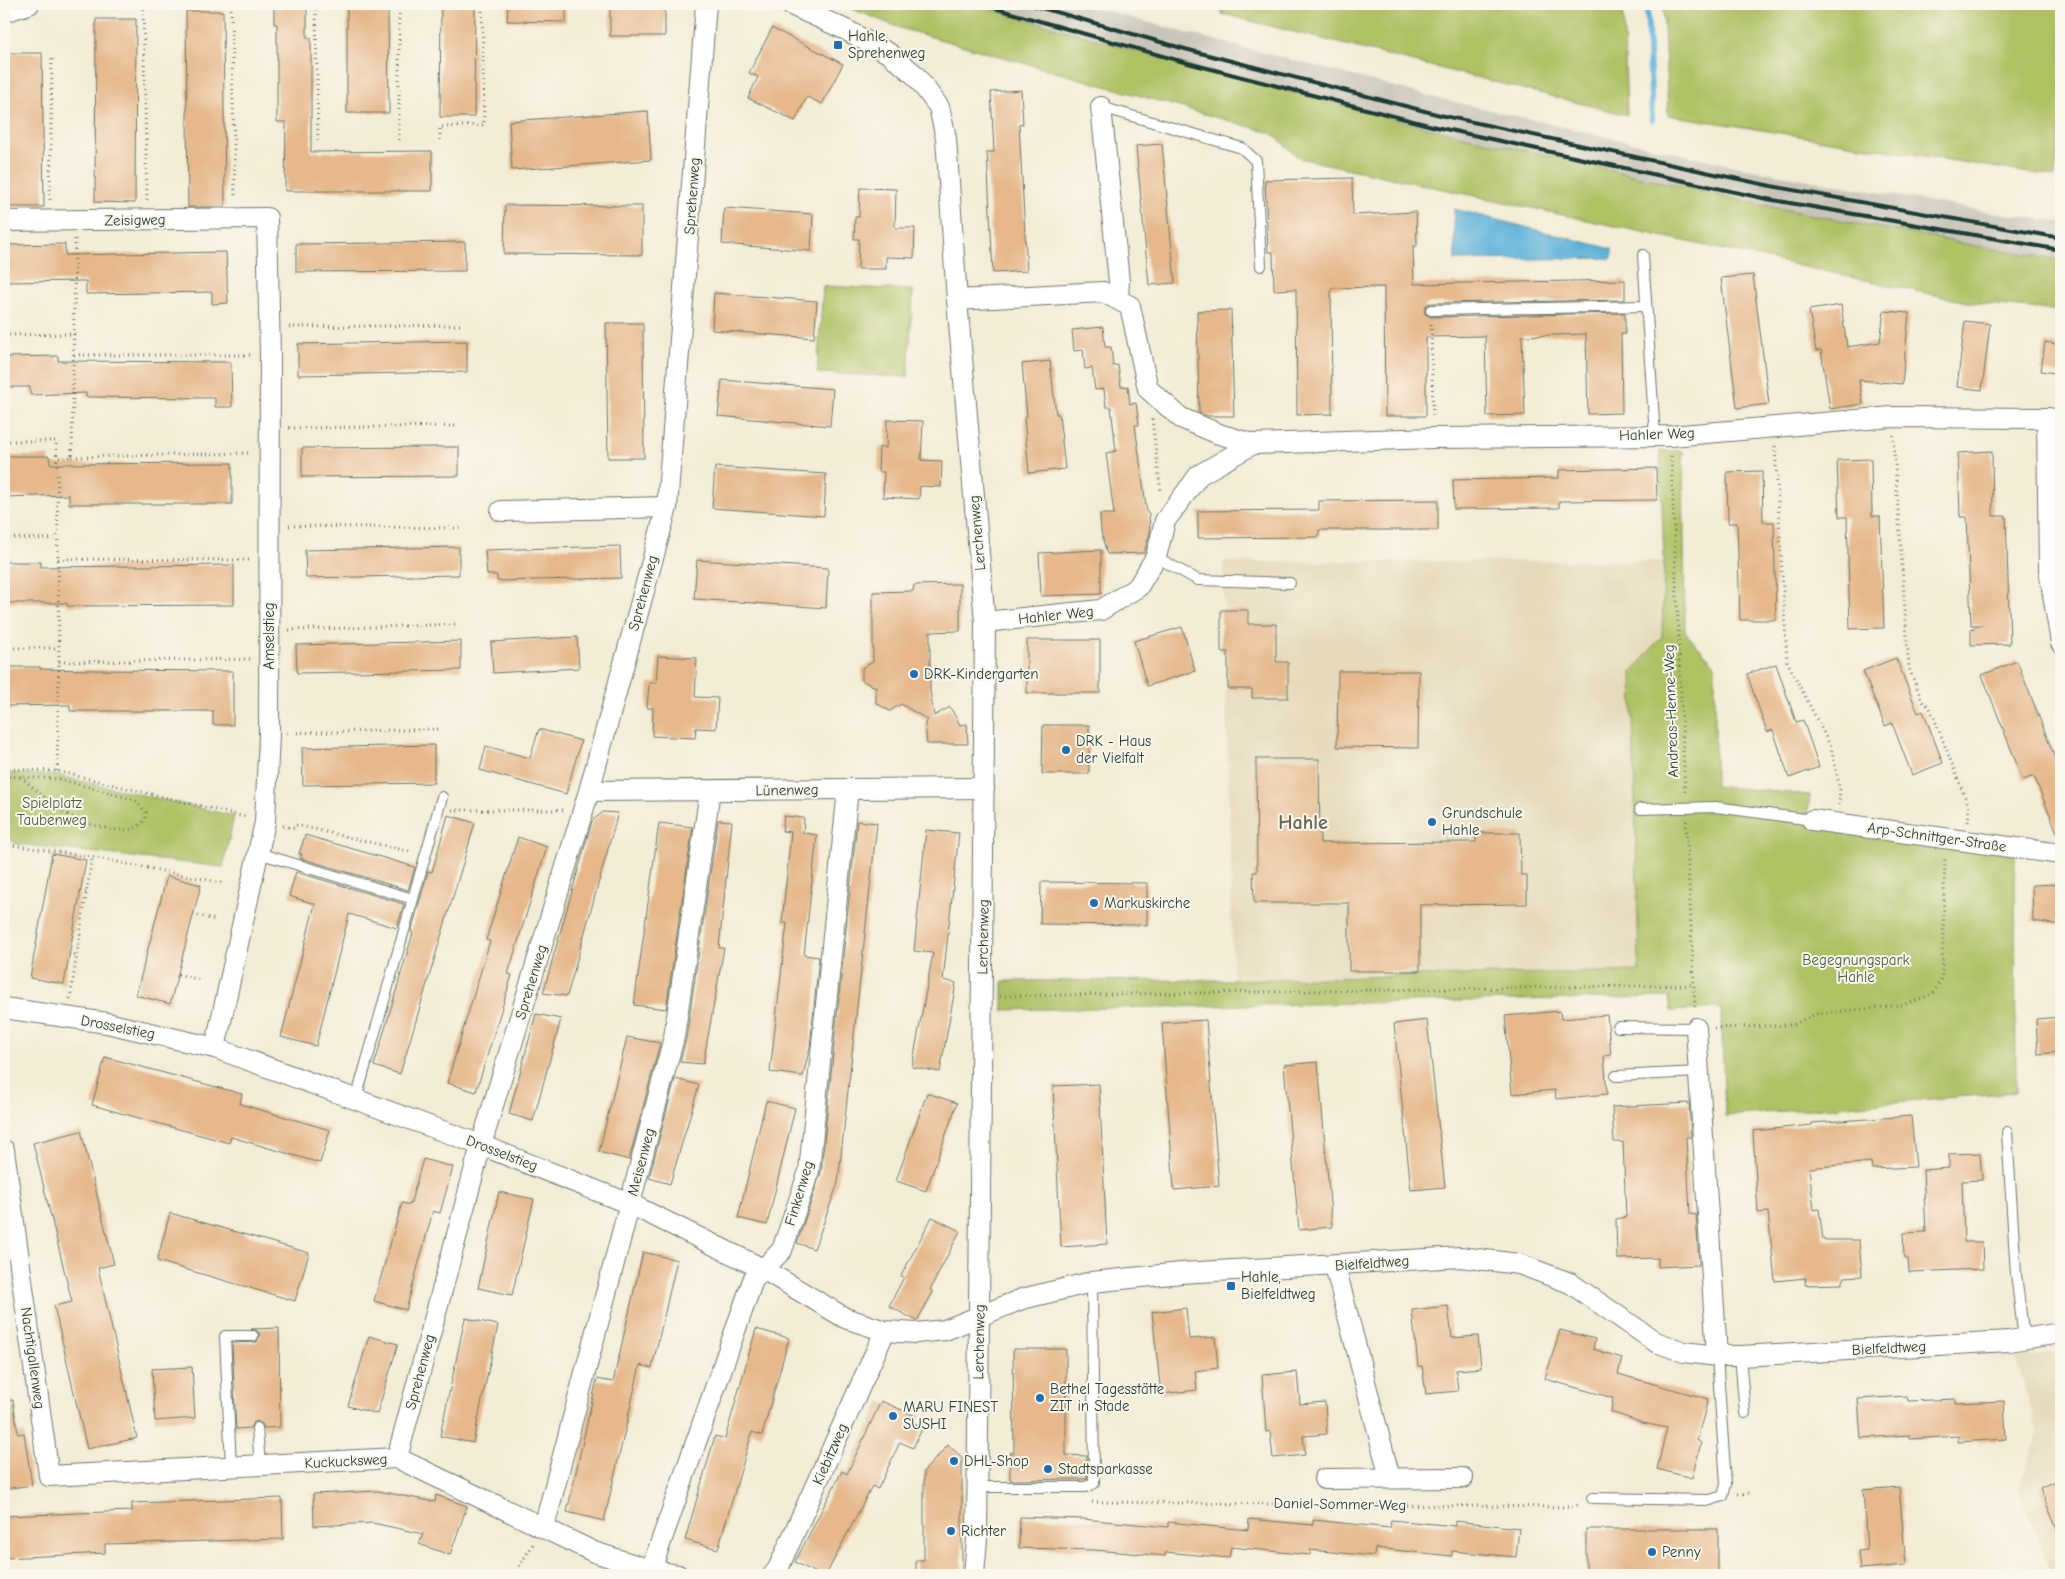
<svg xmlns="http://www.w3.org/2000/svg" width="2065" height="1579" font-family="'Comic Neue',sans-serif">
<style>
.built{fill:#e6daba}
.industrial{fill:#c8c4b8}
.green{fill:#aec164;stroke:#667f4c}
.water{fill:#5eb2da;stroke:#3e7887}
.lines{fill:none;stroke-linecap:round;stroke-linejoin:round}
.stream{stroke:#5eb2da;stroke-width:6}
.building{fill:#e6b88b}
.service-casing{stroke:#697a6d;stroke-width:12}
.minor-casing{stroke:#697a6d;stroke-width:22}
.path{stroke:#697a6d;stroke-width:3;stroke-dasharray:1 4;stroke-linecap:butt}
.service{stroke:#fff;stroke-width:10}
.minor{stroke:#fff;stroke-width:20}
.rail{stroke:#1f3d34;stroke-width:4}
.poi-dot{fill:#1f6fb2;stroke:#fbf7ec;stroke-width:2}
.labels{text-anchor:middle;stroke-width:4;stroke-linejoin:round;paint-order:stroke}
.poi-label{font-size:15px;fill:#1f3d34;stroke:#fbf7ec;text-anchor:start}
.street-label{font-size:15px;fill:#1f3d34;stroke:#fbf7ec}
.park-label{font-size:15px;fill:#435e40;stroke:#fbf7ec}
.district-label{font-size:20px;font-weight:bold;fill:#656852;stroke:#fbf7ec}
</style>
<rect width="100%" height="100%" fill="#fbf7ec"/>
<filter id="ink" filterUnits="userSpaceOnUse"><feTurbulence type="fractalNoise" baseFrequency=".02" numOctaves="2"/><feDisplacementMap in="SourceGraphic" scale="10" xChannelSelector="R" yChannelSelector="G"/><feConvolveMatrix kernelMatrix="1 2 1 2 8 2 1 2 1" color-interpolation-filters="sRGB"/></filter>
<filter id="wash" filterUnits="userSpaceOnUse"><feTurbulence type="fractalNoise" baseFrequency=".0096" numOctaves="4" result="noise"/><feDisplacementMap in="SourceGraphic" scale="20" xChannelSelector="R" yChannelSelector="G"/><feGaussianBlur stdDeviation="1.12" result="paint"/><feColorMatrix in="noise" values="0 0 0 0 0 0 0 0 0 0 0 0 0 0 0 0 0 1.4 0 .05"/><feComposite in="paint" operator="in"/></filter>
<g filter="url(#wash)">
<rect width="100%" height="100%" fill="#f3ecd6"/>
<g class="built">
<path d="M1664 561 1662 636 1632 672 1639 971 1233 980 1223 562Z"/>
<path d="M2061 1352V1575H2052L2018 1489 2038 1434 2016 1357Z"/>
</g>
<path class="industrial" d="M973 4H1082L1176 30 1437 98 1752 170 1984 211 2061 222V260L1976 246 1766 206 1433 129 1167 60Z"/>
<g class="green">
<path d="M840 4H973L1167 60 1433 129 1766 206 1976 246 2061 260V311L1967 302 1299 158 1272 133 900 28Z"/>
<path d="M1222 4H1623L1627 115 1222 14Z"/>
<path d="M1663 4H2061V110L2055 177 1668 115Z"/>
<path d="M823 286 913 290 908 377 817 373Z"/>
<path d="M1660 451H1683L1685 632 1715 665V786L1810 795 1807 824 2015 855 2016 1092 1725 1116 1721 1008 1671 1011 1669 997 1003 1010V981L1233 980 1639 971 1632 672 1662 636 1664 561Z"/>
<path d="M4 773 59 776 234 816 223 867 17 844 4 835Z"/>
</g>
<path class="water" d="M1454 209 1612 249V258L1455 260Z"/>
<g class="lines">
<path class="stream" d="M1647 4 1652 119"/>
</g>
<g id="blocks">
<g class="building">
<path d="M274 4H307V38H311V152L432 151V191H285L286 122H277V24H274Z"/>
<path d="M347 4H388L389 113H347Z"/>
<path d="M441 4H475L474 117H440Z"/>
<path d="M508 4H566V22L507 21Z"/>
<rect x="610" y="4" width="55" height="32"/>
<path d="M186 11H223L225 207H188Z"/>
<path d="M96 19H136L135 203 95 202Z"/>
<path d="M772 28 843 64 822 104 807 97 795 121 748 98 758 77 749 73Z"/>
<path d="M7 53H42L44 207H8Z"/>
<path d="M1021 90 1023 124 1019 125 1027 271 993 273 987 152H994L991 92Z"/>
<path d="M648 111 651 160 512 170 509 121Z"/>
<path d="M1162 144 1175 283 1149 285 1136 146Z"/>
<path d="M1352 178 1353 215 1416 212 1417 246H1413L1414 284 1625 280V300L1431 303 1427 304 1424 310 1425 314 1431 317 1625 313V334H1621L1622 413 1588 414 1586 334 1522 336 1525 415 1487 416 1485 336 1426 337V416H1385L1384 287 1331 288 1332 414 1297 415 1296 289 1274 290 1273 252H1268L1265 180Z"/>
<path d="M860 188 896 189 895 228H915L914 258 886 257V269H858L859 239H854L855 217H859Z"/>
<path d="M505 205 642 206V255L504 254Z"/>
<path d="M724 208 813 214 811 251 722 244Z"/>
<path d="M465 242V271L296 272V244Z"/>
<path d="M65 244V255L226 252 228 303 212 304V292L86 294V281L4 282V245Z"/>
<path d="M1753 275 1769 404 1737 408 1721 278Z"/>
<path d="M714 293 817 301 814 338 712 330Z"/>
<path d="M1841 305 1847 347 1880 342 1884 311 1909 313 1902 384 1859 380 1863 404 1830 409 1821 350 1816 351 1809 310Z"/>
<path d="M1231 310 1234 416H1208L1199 413 1197 311Z"/>
<path d="M1965 321 1990 324 1982 390 1957 387Z"/>
<path d="M606 323H643L644 458H608Z"/>
<path d="M1103 327 1105 347H1111L1113 366 1118 365 1121 387 1128 386 1130 404 1136 403 1139 425H1135L1147 513H1149L1150 533 1144 553 1107 554 1101 532 1100 514H1114L1106 453 1116 451 1111 407H1106L1104 389 1095 390 1092 368 1085 369 1083 350 1074 351 1072 330Z"/>
<path d="M467 341V372L298 375V344Z"/>
<path d="M2045 342 2061 345V374L2041 371Z"/>
<path d="M58 356V361L231 362 232 407H215V398L86 397V393L30 395V387H4V357Z"/>
<path d="M1050 361 1056 414H1059L1065 469 1029 473 1024 417H1027L1022 364Z"/>
<path d="M722 380 833 389 830 426 718 416Z"/>
<path d="M887 420 923 421 921 460 942 461 941 487 920 486 919 499 883 497 884 472H878L879 447 886 448Z"/>
<path d="M439 447H459V476L302 477V448Z"/>
<path d="M1992 451 1993 516H2006L2010 644 1971 645V629L1982 625H1971L1967 517H1960L1958 453Z"/>
<path d="M4 456H49L50 464 232 463V504H69V495L4 497Z"/>
<path d="M1871 459 1872 516H1880L1884 628 1850 629 1847 517H1839L1837 460Z"/>
<path d="M715 467 826 474 824 516 712 508Z"/>
<path d="M1656 468 1657 500 1559 501V508L1454 509 1453 480 1559 478V470Z"/>
<path d="M1762 471 1763 522H1774L1776 620H1740L1737 523H1728L1727 472Z"/>
<path d="M1438 500V530H1319V537L1198 538V511L1319 510V501Z"/>
<path d="M620 546 621 578 497 581V575H487L485 550Z"/>
<path d="M459 547V575L306 578 305 550Z"/>
<path d="M1101 550V594L1041 596 1039 553Z"/>
<path d="M697 560 828 568 826 608 694 599Z"/>
<path d="M4 562H41V567L234 565V605L67 606V603H4Z"/>
<path d="M960 584V631L930 632V690L934 716 950 707 960 725 967 724 968 744H927L925 722 928 720 901 704 890 711 876 703V687L862 681V668L873 662V592L913 591 914 585Z"/>
<path d="M1221 610H1248V624H1276V662H1288V698H1252V689H1228V652H1221Z"/>
<path d="M1182 627 1195 671 1147 686 1134 641Z"/>
<path d="M577 637 579 668 493 673 491 642Z"/>
<rect x="1027" y="640" width="73" height="53"/>
<path d="M461 641V670L297 673 296 645Z"/>
<path d="M658 656 697 658 695 697 718 698 716 729 696 728 695 738 652 736 653 708H647L649 683H656Z"/>
<path d="M1896 658 1918 713 1923 711 1943 763 1912 775 1892 723 1885 726 1863 671Z"/>
<path d="M2017 661 2061 773V842L2034 776 2023 780 1982 675Z"/>
<path d="M1776 664 1796 722 1803 720 1819 767 1789 778 1773 730 1767 732 1747 674Z"/>
<path d="M4 667H40V669L91 670 233 671V725H213V711H70V705L4 706Z"/>
<path d="M1338 671H1419L1418 748 1337 747Z"/>
<path d="M1043 725H1089V774H1042Z"/>
<path d="M539 729 581 741 566 794 480 770 486 746 530 758Z"/>
<path d="M434 745V783L303 785 302 748Z"/>
<path d="M1256 759H1319L1320 843 1476 842V833H1520L1521 875H1527V904L1420 905V971H1349V903H1254L1253 872H1257Z"/>
<path d="M603 812 618 813 567 996 543 993 592 821Z"/>
<path d="M448 815 475 823 400 1074 374 1066 413 933 411 932 428 871 432 872Z"/>
<path d="M784 816 804 818 803 833 817 835 804 955 819 957 810 1047 803 1076 770 1072 787 923H782L791 832 782 831Z"/>
<path d="M718 820 732 821 719 948H724L703 1064 680 1062 686 1039Z"/>
<path d="M857 821 877 823 838 1183 814 1249 797 1243 821 1172Z"/>
<path d="M659 823 693 827 666 1009 634 1005Z"/>
<path d="M926 830 959 833 943 980 956 983 940 1072 912 1067 933 953 914 951Z"/>
<path d="M305 835 415 867 408 890 300 858 302 854H299Z"/>
<path d="M518 837 547 847 508 974 512 975 476 1092 447 1083 490 941 486 940Z"/>
<path d="M52 854 86 860 64 984 30 978Z"/>
<path d="M296 872 404 904 397 928 349 914 316 1046 281 1037 315 904 289 896Z"/>
<path d="M167 876 201 885 170 1004 136 995Z"/>
<path d="M1041 882 1147 883V925L1040 924Z"/>
<path d="M2061 884V925L2033 921 2032 885Z"/>
<path d="M1560 1011 1561 1019 1607 1015 1611 1055 1604 1056 1607 1094 1556 1099 1555 1090 1512 1094 1505 1016Z"/>
<path d="M536 1014 561 1019 533 1121 509 1114Z"/>
<path d="M2061 1017V1052L2038 1054 2036 1019Z"/>
<path d="M1206 1020 1219 1186 1174 1190 1162 1023Z"/>
<path d="M1427 1020 1445 1187 1411 1190 1394 1024Z"/>
<path d="M627 1037 660 1043 629 1160 599 1152Z"/>
<path d="M105 1057 242 1094 240 1104 330 1130 320 1163 231 1137 229 1143 92 1105Z"/>
<path d="M1318 1062 1332 1227 1299 1230 1284 1065Z"/>
<path d="M675 1079 699 1085 670 1184 649 1178Z"/>
<path d="M1099 1084 1107 1244 1061 1247 1053 1086Z"/>
<path d="M927 1093 957 1103 926 1191 896 1181Z"/>
<path d="M766 1101 795 1108 767 1225 738 1218Z"/>
<path d="M1689 1103 1691 1137H1686L1690 1214 1696 1215 1699 1265 1658 1267V1258L1617 1259 1616 1219 1626 1217 1623 1142H1614L1612 1107Z"/>
<path d="M1911 1116 1916 1167 1872 1169 1871 1162 1809 1168 1814 1210 1819 1209 1823 1240H1859L1862 1276 1845 1277 1842 1284 1805 1285 1806 1278 1775 1281 1768 1212 1758 1213 1753 1131 1812 1125V1123Z"/>
<path d="M81 1131 114 1264 98 1268 137 1438 87 1449 54 1306 72 1302 33 1143Z"/>
<path d="M1980 1153 1982 1180 1962 1181 1964 1242H1982L1983 1269 1909 1272 1908 1259H1904L1903 1233 1926 1232 1923 1170 1949 1168V1154Z"/>
<path d="M423 1159 453 1167 440 1213 433 1211 406 1310 374 1301 402 1203 410 1205Z"/>
<path d="M499 1192 534 1199 512 1295 478 1288Z"/>
<path d="M170 1213 309 1253 295 1301 157 1261Z"/>
<path d="M932 1217 960 1231 930 1290 933 1292 917 1321 889 1306 904 1277 901 1276Z"/>
<path d="M643 1252 677 1260 652 1368 640 1365 604 1521 567 1512 597 1379 613 1382Z"/>
<path d="M1448 1306 1452 1338 1478 1336 1481 1368 1456 1370 1458 1391 1426 1394 1422 1366H1418L1412 1310Z"/>
<path d="M1186 1308 1189 1339 1215 1337 1218 1368 1195 1371 1197 1390 1161 1394 1152 1312Z"/>
<path d="M465 1318 498 1325 473 1443 440 1436Z"/>
<path d="M279 1328 280 1427 264 1428 262 1424 257 1421 253 1423 250 1428 236 1429 232 1343 257 1342 260 1336 259 1333 256 1330 251 1329Z"/>
<path d="M756 1329 789 1338 762 1435 752 1432 718 1549 685 1540 715 1436 725 1439Z"/>
<path d="M1560 1330 1595 1339 1593 1349 1622 1358 1618 1374 1708 1399 1697 1440 1701 1443 1692 1478 1657 1469 1667 1428 1643 1423 1611 1412 1613 1398 1545 1379Z"/>
<path d="M369 1336 398 1344 377 1414 348 1406Z"/>
<path d="M1013 1349H1066V1455L1087 1456V1479L1010 1480V1453H1014Z"/>
<path d="M192 1367 195 1418 155 1421 152 1369Z"/>
<path d="M1297 1372 1300 1404 1325 1402 1327 1434 1303 1436 1305 1455 1273 1458 1270 1431 1266 1432 1262 1375Z"/>
<path d="M1907 1396 1908 1401 1955 1399V1403L2004 1401 2006 1439 1958 1442V1436L1910 1439V1435L1861 1438 1858 1399Z"/>
<path d="M13 1400 18 1434 24 1433 32 1485 4 1489V1401Z"/>
<path d="M881 1401 916 1416 913 1422 923 1427 913 1448 900 1442 878 1489 872 1486 826 1575H820L795 1562 842 1471 847 1474Z"/>
<path d="M948 1445 962 1457V1572H955V1575H916V1560H924V1471Z"/>
<path d="M2061 1479V1539L2040 1488Z"/>
<path d="M1899 1487 1906 1565 1860 1569 1858 1551 1867 1550 1863 1490Z"/>
<path d="M378 1491 435 1502 436 1495 467 1506 450 1555 419 1544 423 1534 373 1523 314 1526 313 1494Z"/>
<path d="M282 1498 283 1539 105 1544V1553L4 1558V1516L132 1511V1503Z"/>
<path d="M1020 1517 1083 1519 1168 1527V1522L1248 1530 1249 1519 1313 1525V1520L1390 1528 1391 1520 1455 1526V1521L1519 1528 1516 1557 1452 1551V1556L1375 1548 1374 1556 1310 1550V1555L1231 1547 1229 1558 1166 1552 1165 1556 1095 1550 1019 1548Z"/>
<rect x="1586" y="1529" width="132" height="46"/>
</g>
</g>
</g>
<g filter="url(#ink)">
<use href="#blocks" fill-opacity="0" stroke="#697a6d" stroke-width="1"/>
<g class="lines">
<defs>
<g id="service">
<path d="M1101 107 1242 148 1256 161 1261 266"/>
<path d="M1643 255 1655 436"/>
<path d="M1431 310 1646 306"/>
<path d="M1156 557 1198 580 1290 583"/>
<path d="M1640 809 1716 807 1812 820"/>
<path d="M258 853 413 899"/>
<path d="M1618 1027 1696 1028"/>
<path d="M1616 1076 1699 1072"/>
<path d="M356 1099 442 797"/>
<path d="M2007 1132 2016 1274 2024 1339"/>
<path d="M1740 1356 1745 1413"/>
<path d="M257 1428 260 1465"/>
<path d="M231 1467 225 1336H253"/>
<path d="M977 1487H1086L1094 1483 1092 1282"/>
<path d="M1592 1498 1710 1500 1723 1496 1726 1484 1717 1356"/>
</g>
<g id="minor">
<path d="M789 4 846 30 890 54 915 75 939 107 946 138 957 300 985 622 977 1539 974 1575"/>
<path d="M4 12 29 4"/>
<path d="M1101 107 1119 281 1118 299"/>
<path d="M4 221 267 218 270 355 269 734 265 822 215 1048"/>
<path d="M957 300 1103 292 1130 306 1148 389 1181 418 1219 434 1253 444"/>
<path d="M2047 418 2049 570 2061 643"/>
<path d="M501 511 667 507"/>
<path d="M985 622 1101 610 1138 587 1156 557 1165 521 1199 475 1253 444 1433 438 1671 436 1892 417 2047 418 2061 420"/>
<path d="M589 791 984 788"/>
<path d="M1812 820 2061 854"/>
<path d="M4 1008 107 1023 215 1048 481 1145 630 1204 763 1269 845 1318 885 1331 916 1333 945 1330 1022 1299 1092 1282 1181 1273 1460 1257 1519 1264 1570 1283 1656 1342 1684 1352 1717 1356H1740L2009 1341 2061 1333"/>
<path d="M1696 1028 1717 1356"/>
<path d="M4 1150 49 1476 397 1458 594 1552 651 1570 678 1575"/>
<path d="M1335 1266 1390 1478"/>
<path d="M397 1458 481 1145 589 791 667 507 706 4"/>
<path d="M1324 1479 1463 1478"/>
<path d="M544 1527 674 1037 710 791"/>
<path d="M651 1570 753 1280 782 1250 809 1171 848 789"/>
<path d="M773 1575 778 1569 885 1331"/>
</g>
</defs>
<use href="#service" class="service-casing"/>
<use href="#minor" class="minor-casing"/>
<g class="path">
<path d="M143 4 147 201"/>
<path d="M231 4 235 198"/>
<path d="M316 4 318 143"/>
<path d="M399 4V141"/>
<path d="M440 140V127L484 125 482 4"/>
<path d="M50 200 52 56"/>
<path d="M1431 324 1433 418"/>
<path d="M289 327 463 325"/>
<path d="M4 335 75 334"/>
<path d="M74 355H251"/>
<path d="M1152 419 1161 493"/>
<path d="M289 428 458 426"/>
<path d="M1893 435 1909 668 1922 701 1930 708 1969 807 1968 822"/>
<path d="M4 441H56L57 458"/>
<path d="M1775 446 1787 661 1831 747 1840 789 1839 805"/>
<path d="M1671 456 1685 795"/>
<path d="M72 457 251 453"/>
<path d="M289 526 463 528"/>
<path d="M4 538 58 539"/>
<path d="M58 559 251 560"/>
<path d="M289 630 456 624"/>
<path d="M4 648H59"/>
<path d="M59 662 251 659"/>
<path d="M287 733 439 729"/>
<path d="M4 769 57 771 245 817"/>
<path d="M57 771 59 662 57 458 72 457 75 239"/>
<path d="M4 776 59 779 135 800 146 812C144 847 77 822 60 810 46 800 34 788 21 777"/>
<path d="M452 810H563"/>
<path d="M1686 821 1694 985"/>
<path d="M296 825 412 852"/>
<path d="M283 826 296 829"/>
<path d="M4 844 92 857 224 883"/>
<path d="M80 892 87 893"/>
<path d="M193 914 215 920"/>
<path d="M69 954 77 955"/>
<path d="M178 974 200 980"/>
<path d="M1000 996 1694 985 1695 1010"/>
<path d="M70 999 92 857"/>
<path d="M1714 1028 1793 1025 1815 1014 1903 1005 1933 994 1942 978 1945 857"/>
<path d="M1738 1494 1751 1493"/>
<path d="M1092 1502 1573 1507 1580 1504"/>
<path d="M514 1575 533 1544"/>
</g>
<use href="#service" class="service"/>
<use href="#minor" class="minor"/>
<g class="rail">
<path d="M980 4 1180 61 1436 127 1767 199 2061 250"/>
<path d="M1028 4 1185 49 1440 115 1771 186 2061 238"/>
</g>
</g>
</g>
<g class="poi-dot">
<rect x="833" y="40" width="10" height="10" rx="2.5"/>
<circle cx="914" cy="674" r="5"/>
<circle cx="1066" cy="750" r="5"/>
<circle cx="1432" cy="822" r="5"/>
<circle cx="1094" cy="903" r="5"/>
<rect x="1226" y="1281" width="10" height="10" rx="2.5"/>
<circle cx="1040" cy="1398" r="5"/>
<circle cx="893" cy="1416" r="5"/>
<circle cx="954" cy="1461" r="5"/>
<circle cx="1048" cy="1469" r="5"/>
<circle cx="951" cy="1531" r="5"/>
<circle cx="1652" cy="1552" r="5"/>
</g>
<g class="labels">
<g class="poi-label">
<text x="848" y="41">Hahle,<tspan x="848" dy="17">Sprehenweg</tspan></text>
<text x="924" y="679">DRK-Kindergarten</text>
<text x="1076" y="746">DRK - Haus<tspan x="1076" dy="17">der Vielfalt</tspan></text>
<text x="1442" y="818">Grundschule<tspan x="1442" dy="17">Hahle</tspan></text>
<text x="1104" y="908">Markuskirche</text>
<text x="1241" y="1282">Hahle,<tspan x="1241" dy="17">Bielfeldtweg</tspan></text>
<text x="1050" y="1394">Bethel Tagesstätte<tspan x="1050" dy="17">ZIT in Stade</tspan></text>
<text x="903" y="1412">MARU FINEST<tspan x="903" dy="17">SUSHI</tspan></text>
<text x="964" y="1466">DHL-Shop</text>
<text x="1058" y="1474">Stadtsparkasse</text>
<text x="961" y="1536">Richter</text>
<text x="1662" y="1557">Penny</text>
</g>
<g class="street-label">
<text transform="translate(692 196) rotate(-86)" y="5">Sprehenweg</text>
<text transform="translate(135 220) rotate(-1)" y="5">Zeisigweg</text>
<text transform="translate(1657 434) rotate(-2)" y="5">Hahler Weg</text>
<text transform="translate(977 533) rotate(-95)" y="5">Lerchenweg</text>
<text transform="translate(643 593) rotate(-75)" y="5">Sprehenweg</text>
<text transform="translate(1056 615) rotate(-6)" y="5">Hahler Weg</text>
<text transform="translate(269 636) rotate(-90)" y="5">Amselstieg</text>
<text transform="translate(1671 711) rotate(-92)" y="5">Andreas-Henne-Weg</text>
<text transform="translate(787 790) rotate(-1)" y="5">Lünenweg</text>
<text transform="translate(1937 837) rotate(8)" y="5">Arp-Schnittger-Straße</text>
<text transform="translate(983 937) rotate(-89)" y="5">Lerchenweg</text>
<text transform="translate(531 982) rotate(-73)" y="5">Sprehenweg</text>
<text transform="translate(118 1027) rotate(11)" y="5">Drosselstieg</text>
<text transform="translate(502 1153) rotate(21)" y="5">Drosselstieg</text>
<text transform="translate(641 1162) rotate(-75)" y="5">Meisenweg</text>
<text transform="translate(799 1193) rotate(-73)" y="5">Finkenweg</text>
<text transform="translate(1372 1263) rotate(-4)" y="5">Bielfeldtweg</text>
<text transform="translate(979 1342) rotate(-89)" y="5">Lerchenweg</text>
<text transform="translate(1889 1348) rotate(-3)" y="5">Bielfeldtweg</text>
<text transform="translate(33 1358) rotate(82)" y="5">Nachtigallenweg</text>
<text transform="translate(420 1372) rotate(-75)" y="5">Sprehenweg</text>
<text transform="translate(830 1454) rotate(-66)" y="5">Kiebitzweg</text>
<text transform="translate(346 1461) rotate(-3)" y="5">Kuckucksweg</text>
<text transform="translate(1340 1504) rotate(1)" y="5">Daniel-Sommer-Weg</text>
</g>
<g class="park-label">
<text x="52" y="808">Spielplatz<tspan x="52" dy="17">Taubenweg</tspan></text>
<text x="1856" y="965">Begegnungspark<tspan x="1856" dy="17">Hahle</tspan></text>
</g>
<g class="district-label">
<text x="1303" y="829">Hahle</text>
</g>
</g>
<rect width="2065" height="1579" fill="none" stroke="#fbf7ec" stroke-width="20"/>
</svg>
